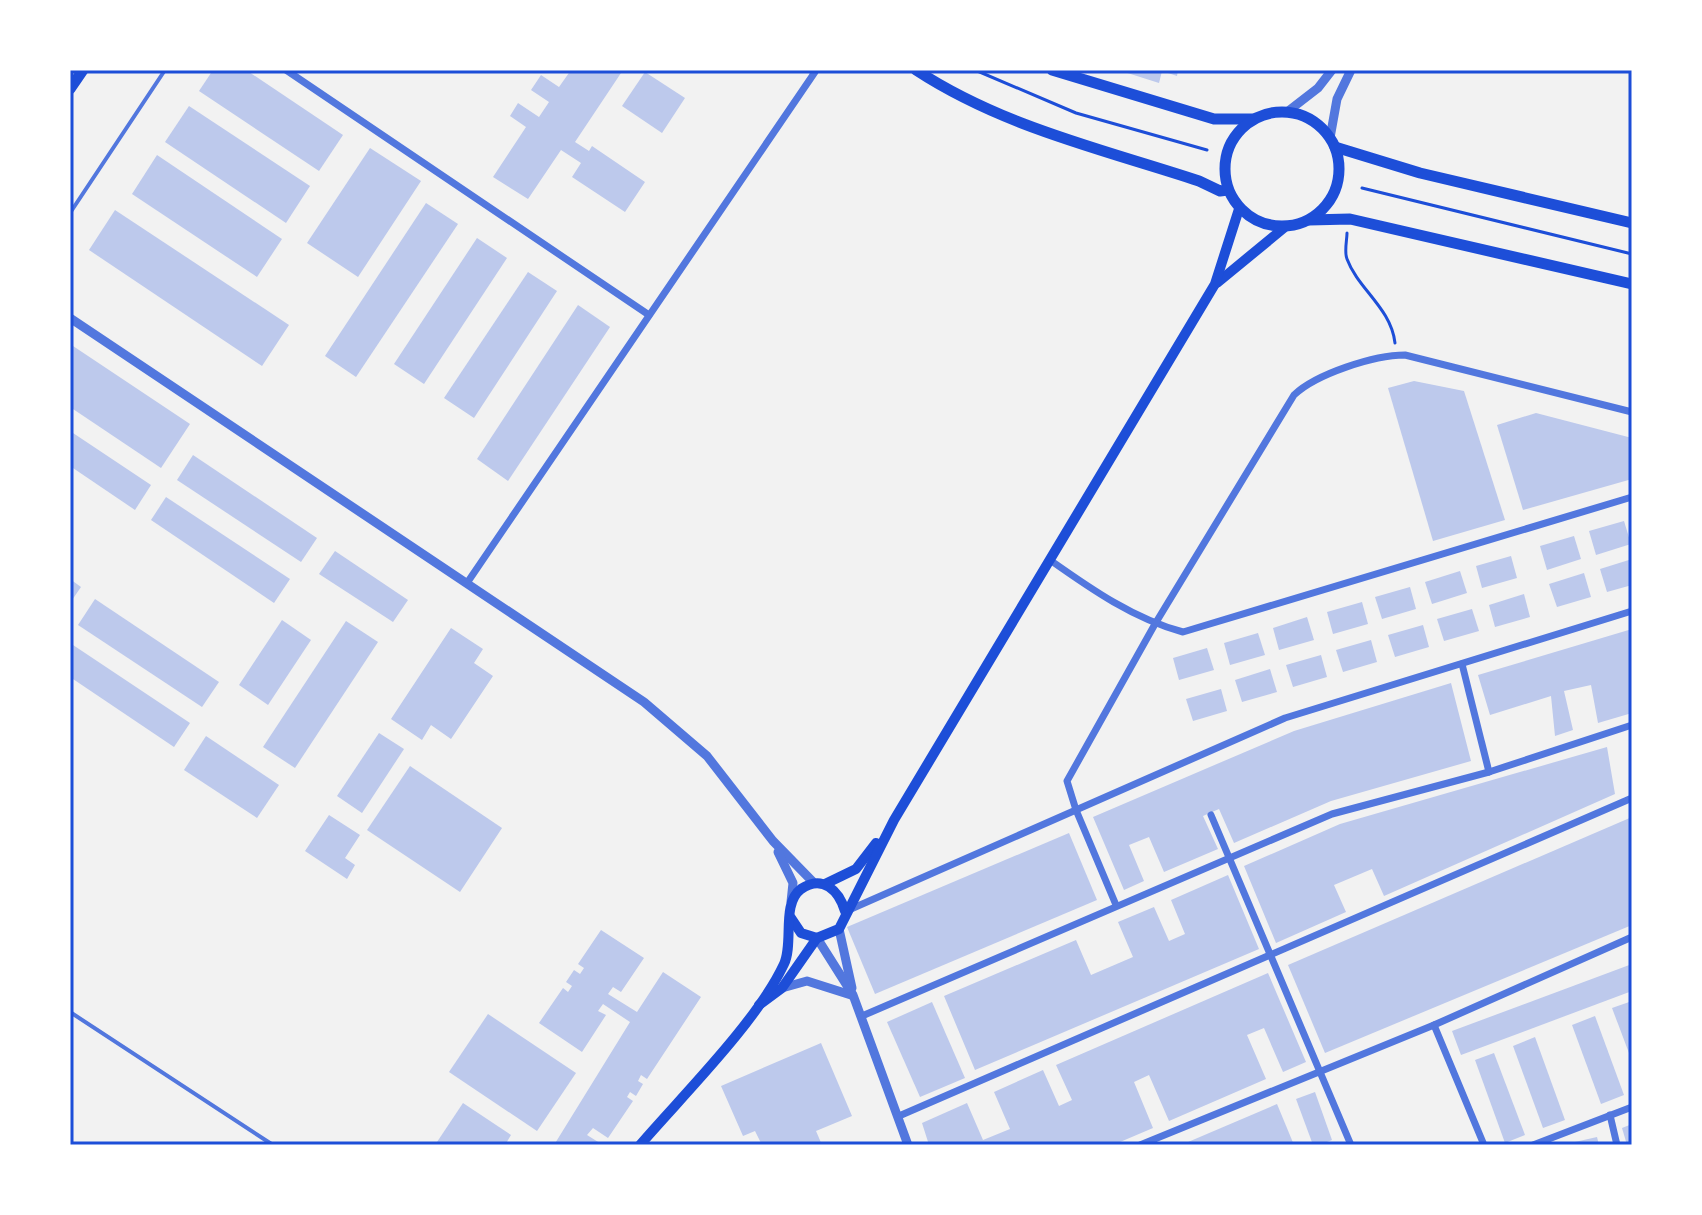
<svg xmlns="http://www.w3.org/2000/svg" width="1702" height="1215" font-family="'Public Sans',sans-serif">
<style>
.building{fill:#bdc9ec}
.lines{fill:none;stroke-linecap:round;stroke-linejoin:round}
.path{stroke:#1d4ed8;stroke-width:3}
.service{stroke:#5277de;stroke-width:4}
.minor{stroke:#5277de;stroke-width:7}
.tertiary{stroke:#5277de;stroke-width:9}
.secondary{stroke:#1d4ed8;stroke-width:10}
.primary{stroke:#1d4ed8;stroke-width:11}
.neatline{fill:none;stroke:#1d4ed8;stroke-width:3}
</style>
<rect width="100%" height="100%" fill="#f2f2f2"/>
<g class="building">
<path d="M213 70H246L343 135 319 171 199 91Z"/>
<path d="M571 70H623L575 142 589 151 592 146 645 182 625 212 572 177 581 163 561 150 528 199 493 177 526 127 510 116 518 103 539 117 549 102 531 90 541 75 559 87Z"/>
<path d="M1118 70H1178L1177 76 1162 71 1159 83Z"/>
<path d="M645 72 685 98 662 133 622 106Z"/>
<path d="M189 106 310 186 286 223 165 142Z"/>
<path d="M370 148 421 181 358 277 307 243Z"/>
<path d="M157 155 282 239 257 277 132 194Z"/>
<path d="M426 203 458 224 356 377 325 356Z"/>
<path d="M115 210 289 325 262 366 89 250Z"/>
<path d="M477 238 507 258 424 384 394 364Z"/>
<path d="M528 272 557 291 474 418 444 398Z"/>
<path d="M578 305 610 327 508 481 477 459Z"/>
<path d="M70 344 190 424 161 468 70 407Z"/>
<path d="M1414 381 1464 391 1505 520 1433 541 1388 388Z"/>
<path d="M1536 413 1632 438V479L1523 510 1497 425Z"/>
<path d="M70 431 151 485 135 510 70 466Z"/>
<path d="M193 455 317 538 301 562 177 480Z"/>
<path d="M166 497 290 579 274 603 151 520Z"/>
<path d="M1624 521 1631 544 1596 555 1589 531Z"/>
<path d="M1574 536 1581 559 1547 570 1540 546Z"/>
<path d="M335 551 408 600 393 622 319 574Z"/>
<path d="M1511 556 1517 578 1482 588 1476 566Z"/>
<path d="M1632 559V585L1607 592 1600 569Z"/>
<path d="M1460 571 1467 593 1432 604 1425 582Z"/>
<path d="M1584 573 1591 597 1557 607 1549 584Z"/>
<path d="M70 579 81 587 70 603Z"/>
<path d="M1410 587 1416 609 1382 619 1375 597Z"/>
<path d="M1524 594 1530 617 1495 627 1489 605Z"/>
<path d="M95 599 219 682 202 707 78 625Z"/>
<path d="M1362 602 1368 624 1333 634 1327 612Z"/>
<path d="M1472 609 1479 631 1444 641 1437 619Z"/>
<path d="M1307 617 1314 640 1279 650 1273 628Z"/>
<path d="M282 620 311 640 268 705 239 685Z"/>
<path d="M346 621 378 642 295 768 263 747Z"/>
<path d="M1423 625 1429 647 1395 657 1388 635Z"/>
<path d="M451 628 483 649 474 663 493 676 451 739 431 725 422 740 391 719Z"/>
<path d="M1632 629V713L1598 723 1591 685 1564 691 1573 730 1555 736 1551 696 1490 715 1478 675Z"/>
<path d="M1258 633 1265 655 1230 665 1224 643Z"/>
<path d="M1371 640 1377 662 1343 672 1336 650Z"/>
<path d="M70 643 190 723 174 747 70 677Z"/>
<path d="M1207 648 1214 670 1179 680 1173 658Z"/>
<path d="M1321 655 1327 677 1293 687 1286 665Z"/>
<path d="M1270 669 1277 692 1242 702 1235 680Z"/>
<path d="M1451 683 1471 761 1331 801 1234 843 1219 809 1203 816 1218 849 1164 872 1149 837 1129 845 1144 881 1124 890 1093 817 1294 731Z"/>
<path d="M1221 689 1227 711 1193 721 1186 699Z"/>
<path d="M379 733 404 749 362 813 337 796Z"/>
<path d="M206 736 279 785 257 818 184 770Z"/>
<path d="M1607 747 1615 794 1384 896 1372 869 1334 885 1346 912 1276 943 1244 866 1340 824Z"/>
<path d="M410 766 502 828 460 892 367 830Z"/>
<path d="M329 815 360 835 345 858 355 865 347 879 305 851Z"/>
<path d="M1632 817V925L1325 1053 1288 965Z"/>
<path d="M1069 833 1097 900 875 994 847 927Z"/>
<path d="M1228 875 1259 949 975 1070 944 996 1076 940 1091 975 1133 957 1118 922 1154 907 1169 941 1185 934 1171 900Z"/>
<path d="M601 930 644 958 621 992 613 987 608 994 637 1012 663 972 701 997 647 1079 641 1075 638 1081 643 1084 636 1096 630 1092 627 1097 633 1101 608 1138 593 1128 587 1135 603 1145H554L630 1022 603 1004 598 1011 606 1015 582 1052 539 1023 563 988 568 992 572 986 566 982 574 970 580 974 584 968 578 964Z"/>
<path d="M1632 964V991L1461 1055 1452 1031Z"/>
<path d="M1268 973 1306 1062 1283 1072 1264 1028 1247 1035 1266 1079 1169 1121 1149 1075 1134 1082 1153 1128 1113 1145H929L922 1123 967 1103 983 1140 1010 1129 994 1092 1043 1070 1059 1106 1072 1100 1056 1065Z"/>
<path d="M1632 1001V1061L1612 1008Z"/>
<path d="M932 1002 965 1078 920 1097 887 1022Z"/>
<path d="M488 1014 576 1073 537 1131 449 1072Z"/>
<path d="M1595 1016 1624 1095 1601 1104 1572 1025Z"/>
<path d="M1535 1037 1565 1120 1543 1128 1513 1046Z"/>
<path d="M821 1043 852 1116 816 1131 822 1145H762L755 1131 743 1136 721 1086Z"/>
<path d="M1494 1053 1525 1135 1505 1143 1475 1060Z"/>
<path d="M1315 1092 1332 1140 1319 1145H1313L1296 1099Z"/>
<path d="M463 1103 511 1135 505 1145H435Z"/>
<path d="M1277 1104 1294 1145H1181Z"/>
<path d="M1632 1124V1145H1627L1622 1128Z"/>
<path d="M1597 1137 1599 1145H1566V1144Z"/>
</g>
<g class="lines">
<g class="path">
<path d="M975 70 1076 113 1207 150"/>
<path d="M1362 188 1632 254"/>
<path d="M1347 233C1347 240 1344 252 1347 259 1358 289 1391 308 1395 343"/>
</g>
<g class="service">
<path d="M70 213 165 70"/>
<path d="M70 1012 273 1145"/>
</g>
<g class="minor">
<path d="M286 70 649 315"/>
<path d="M1050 560C1091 589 1134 619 1183 632L1632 497"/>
<path d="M467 583 815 72 811 70"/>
<path d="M1462 664 1489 772"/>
<path d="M1211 815 1351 1145"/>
<path d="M1116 905 1076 810 1067 781 1155 624 1294 395C1316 374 1374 355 1405 355L1632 412"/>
<path d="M851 909 1285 718 1632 611"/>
<path d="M862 1016 1332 814 1489 772 1632 725"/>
<path d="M1434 1025 1484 1145"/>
<path d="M1610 1115 1617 1145"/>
<path d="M899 1116 1632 798"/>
<path d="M1140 1145 1434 1025 1632 937"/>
<path d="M1533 1145 1632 1107"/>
</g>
<g class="tertiary">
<path d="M1287 112 1318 88 1332 70"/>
<path d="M1330 138 1337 99 1351 70"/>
<path d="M70 318 644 702 707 756 773 841 814 883"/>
<path d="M778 852 793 883 791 902"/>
<path d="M839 929 852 988"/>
<path d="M817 938 853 995 908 1145"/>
<path d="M782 988 807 981 851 995"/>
</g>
<g class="secondary">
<path d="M1217 283 1285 227"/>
<path d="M825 884 856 869 876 843"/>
<path d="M791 918 801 933 817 938"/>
<path d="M759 1005 782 988 817 938 839 929 894 820 1215 284 1239 209"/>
<path d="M640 1145C683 1095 757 1022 784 964 794 943 781 904 801 889 823 874 839 891 845 911"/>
</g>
<g class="primary">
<path d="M916 70C1003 127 1102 149 1199 181L1220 191 1228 190"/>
<path d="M1052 70 1214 119H1253"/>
<path d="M70 89 83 70"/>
<circle cx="1282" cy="169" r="57"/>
<path d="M1335 147 1420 173 1632 223"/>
<path d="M1309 220 1350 219 1632 284"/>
</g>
</g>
<rect width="1702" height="1215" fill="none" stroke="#ffffff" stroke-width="144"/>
<rect x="72" y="72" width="1558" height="1071" class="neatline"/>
</svg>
